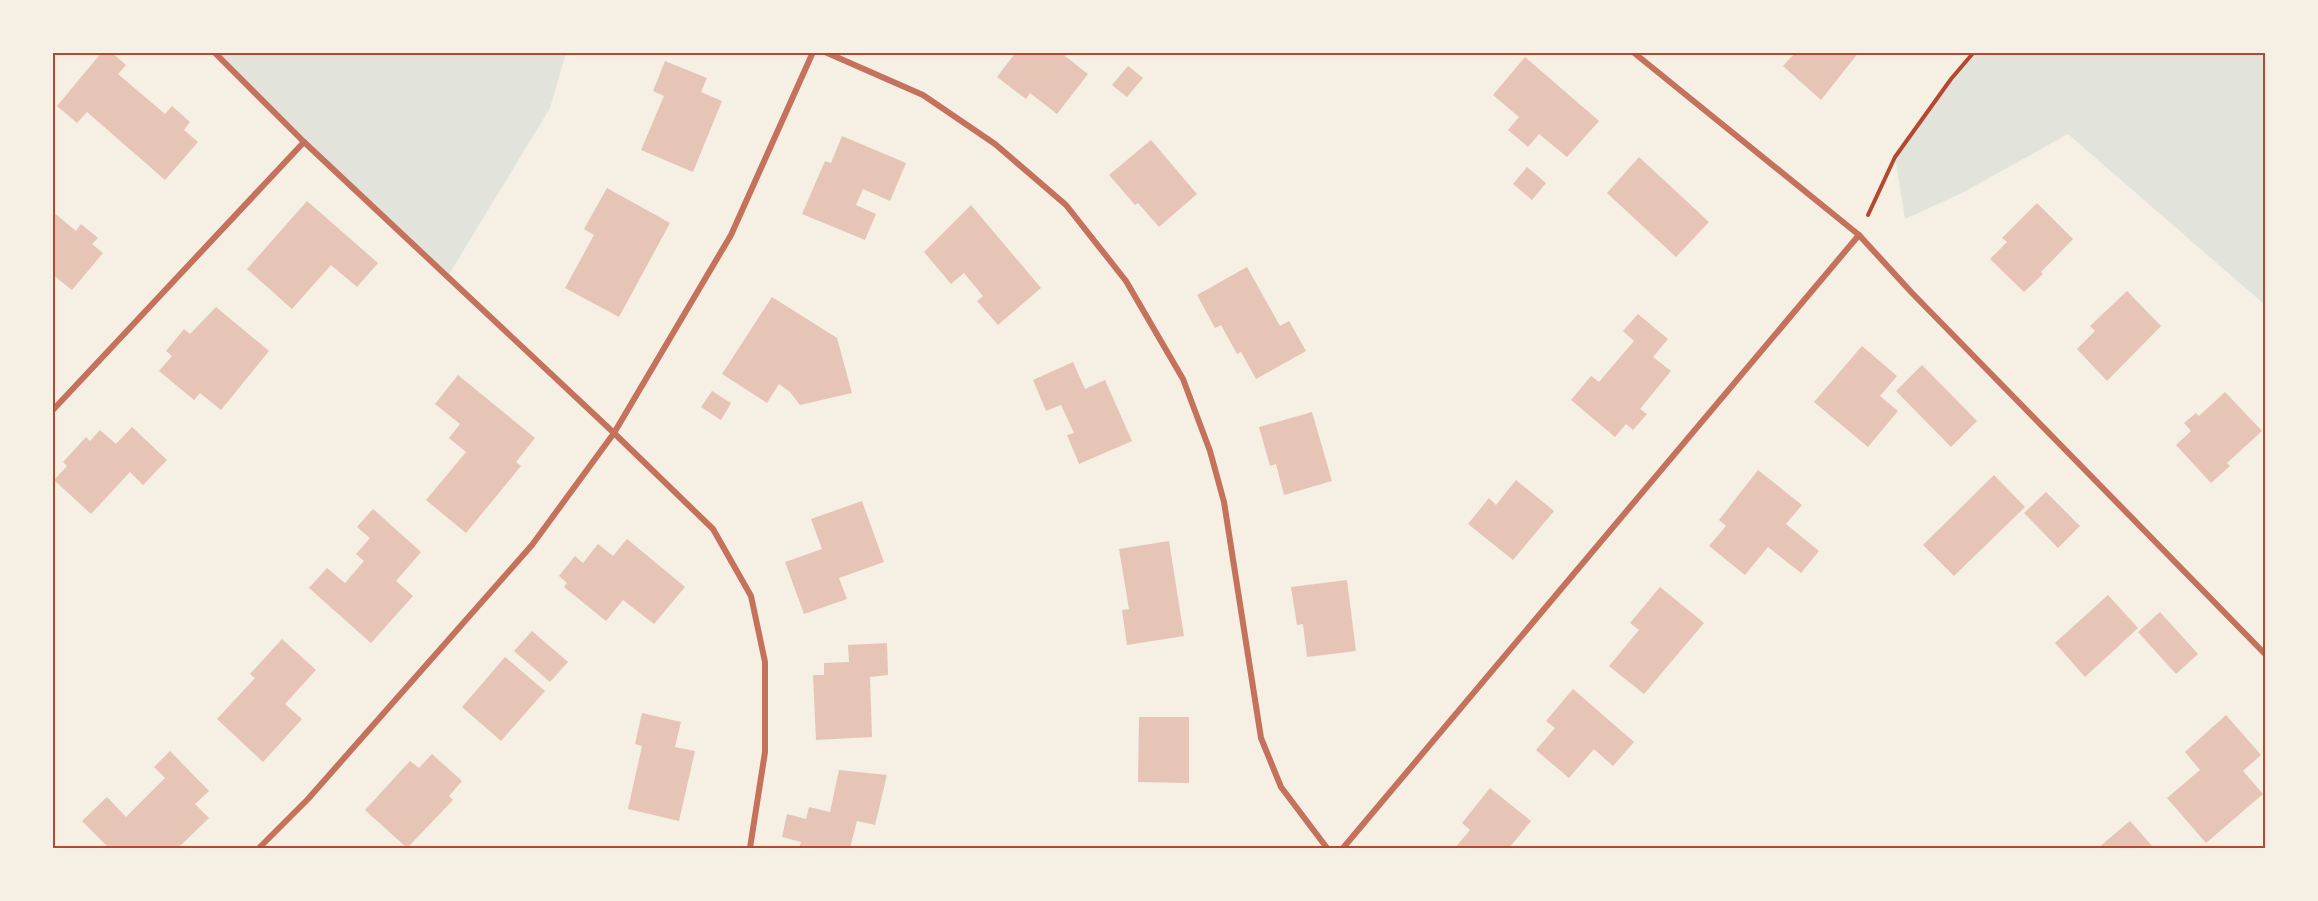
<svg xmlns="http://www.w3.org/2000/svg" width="2318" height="901" font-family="Montserrat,sans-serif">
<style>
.green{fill:#e2e4dc}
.building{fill:#e6c5b7}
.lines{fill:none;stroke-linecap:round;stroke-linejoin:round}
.path{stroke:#b5482f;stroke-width:4}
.minor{stroke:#c5725c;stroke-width:6}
.neatline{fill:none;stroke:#b5482f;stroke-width:2}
</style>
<rect width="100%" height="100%" fill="#f6efe4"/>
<g class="green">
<path d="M214 53H566L550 108 448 276Z"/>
<path d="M1974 53H2265V305L2068 134 1962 193 1905 219 1895 157 1951 79Z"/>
</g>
<g class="building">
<path d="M102 52H111L126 65 118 74 165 114 172 106 190 122 184 130 198 142 165 180 87 112 77 123 57 106Z"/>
<path d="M1016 52H1060L1088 74 1057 114 1030 93 1026 99 997 77Z"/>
<path d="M1796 52H1859L1821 100 1783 66Z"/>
<path d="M1525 57 1599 121 1567 157 1539 134 1528 147 1508 130 1519 117 1493 95Z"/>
<path d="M665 61 707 78 701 92 722 101 693 172 641 150 664 96 653 91Z"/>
<path d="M1128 66 1143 78 1127 97 1112 85Z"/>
<path d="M842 136 906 163 890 201 863 189 856 205 876 214 865 240 802 214 825 161 831 163Z"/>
<path d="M1151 140 1197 194 1159 227 1138 203 1135 205 1109 175Z"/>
<path d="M1639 157 1709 222 1676 257 1607 193Z"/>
<path d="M1527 167 1546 183 1532 200 1513 184Z"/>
<path d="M607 188 670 223 619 317 565 288 594 235 584 229Z"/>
<path d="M307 201 378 263 357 287 331 265 292 309 247 269Z"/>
<path d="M2037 203 2073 239 2041 272 2043 274 2024 292 1990 259 2007 242 2002 238Z"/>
<path d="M971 205 1041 288 998 325 977 301 983 296 964 273 951 284 924 252Z"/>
<path d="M52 211 76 231 81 224 98 238 92 244 103 253 72 290 52 274Z"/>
<path d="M1247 267 1280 326 1289 321 1306 351 1256 379 1241 352 1237 354 1221 325 1215 328 1197 295Z"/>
<path d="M2127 291 2161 326 2107 381 2077 349 2095 331 2090 326Z"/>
<path d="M772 297 837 338 852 393 800 405 790 392 779 384 767 403 722 374Z"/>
<path d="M216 307 269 351 221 410 200 393 194 400 159 371 172 356 166 351 184 329 190 334Z"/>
<path d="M1638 314 1668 339 1653 357 1671 371 1640 409 1647 414 1633 430 1626 424 1615 437 1571 400 1591 376 1599 382 1634 341 1623 331Z"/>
<path d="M1862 346 1897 376 1880 396 1898 411 1868 447 1814 402Z"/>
<path d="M1073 362 1085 389 1105 380 1132 441 1079 464 1067 435 1074 433 1061 405 1046 411 1033 380Z"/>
<path d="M1922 365 1977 421 1951 447 1896 391Z"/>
<path d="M458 375 535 438 516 462 521 466 466 533 426 500 466 452 449 438 460 424 435 404Z"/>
<path d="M712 391 731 403 721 420 701 407Z"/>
<path d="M2225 392 2262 431 2227 463 2230 466 2211 483 2176 445 2191 431 2184 423 2196 413 2199 416Z"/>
<path d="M1312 412 1332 481 1284 495 1276 464 1270 466 1259 427Z"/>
<path d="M132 427 167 460 143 485 130 472 91 514 54 480 67 466 63 462 86 437 90 441 100 430 116 444Z"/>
<path d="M1758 470 1802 505 1786 524 1819 551 1801 573 1768 547 1745 575 1709 546 1726 526 1719 520Z"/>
<path d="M1994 475 2025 507 1954 576 1923 545Z"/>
<path d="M1516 480 1554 511 1513 560 1468 524 1489 498 1496 505Z"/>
<path d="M2046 492 2080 526 2058 548 2024 513Z"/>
<path d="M862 501 884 562 839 578 847 599 804 614 785 562 822 549 811 519Z"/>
<path d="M373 509 421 552 396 581 413 596 371 643 309 588 327 568 345 583 364 561 356 554 370 538 357 527Z"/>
<path d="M627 539 685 587 654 624 623 600 606 621 564 587 567 583 559 576 575 556 583 563 598 544 613 556Z"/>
<path d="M1169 541 1184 636 1127 645 1122 610 1129 609 1119 549Z"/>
<path d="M1347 580 1356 651 1307 657 1303 624 1297 625 1291 587Z"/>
<path d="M1660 587 1704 623 1644 694 1609 666 1639 630 1630 623Z"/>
<path d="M2108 595 2138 628 2085 677 2055 643Z"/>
<path d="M2160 612 2198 654 2176 674 2138 632Z"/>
<path d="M532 631 568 662 550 682 514 651Z"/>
<path d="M282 639 316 670 285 704 302 719 263 762 217 719 255 678 250 674Z"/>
<path d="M887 643 888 675 870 677 872 737 816 740 813 675H824V663L849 662 848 645Z"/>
<path d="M505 657 545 691 501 741 462 707Z"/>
<path d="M1573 689 1634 742 1613 766 1594 749 1569 778 1536 750 1555 728 1546 721Z"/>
<path d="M642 713 681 722 675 747 695 751 679 821 628 809 642 746 635 744Z"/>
<path d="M2226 715 2261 755 2243 771 2263 794 2206 843 2167 798 2200 770 2185 752Z"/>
<path d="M1139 717H1189V783L1138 782Z"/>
<path d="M170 751 209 791 195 804 209 818 178 848H109L82 821 107 797 126 817 165 778 154 767Z"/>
<path d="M432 754 462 781 449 796 453 800 407 848 365 810 410 761 419 768Z"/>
<path d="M839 770 887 775 875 825 857 821 850 848H799L801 842 782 837 787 814 806 819 809 807 830 812Z"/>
<path d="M1490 788 1531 821 1509 848H1455L1470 830 1462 823Z"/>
<path d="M2130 821 2154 848H2098Z"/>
</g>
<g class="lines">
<path class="path" d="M1868 215 1895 157 1951 79 1974 52"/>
<g class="minor">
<path d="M214 52 304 142 614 433 713 529 751 596 765 662V752L750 848"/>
<path d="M825 52 923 95 995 144 1066 205 1126 281 1183 379 1210 451 1224 502 1261 738 1281 787 1327 848"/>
<path d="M1633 52 1859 235 1912 293 2266 655"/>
<path d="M52 411 304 142"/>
<path d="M259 848 308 799 532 545 614 433 731 235 813 52"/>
<path d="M1343 848 1859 235"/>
</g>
</g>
<rect width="2318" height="901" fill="none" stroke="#f6efe4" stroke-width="108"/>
<rect x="54" y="54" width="2210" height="793" class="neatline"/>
</svg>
